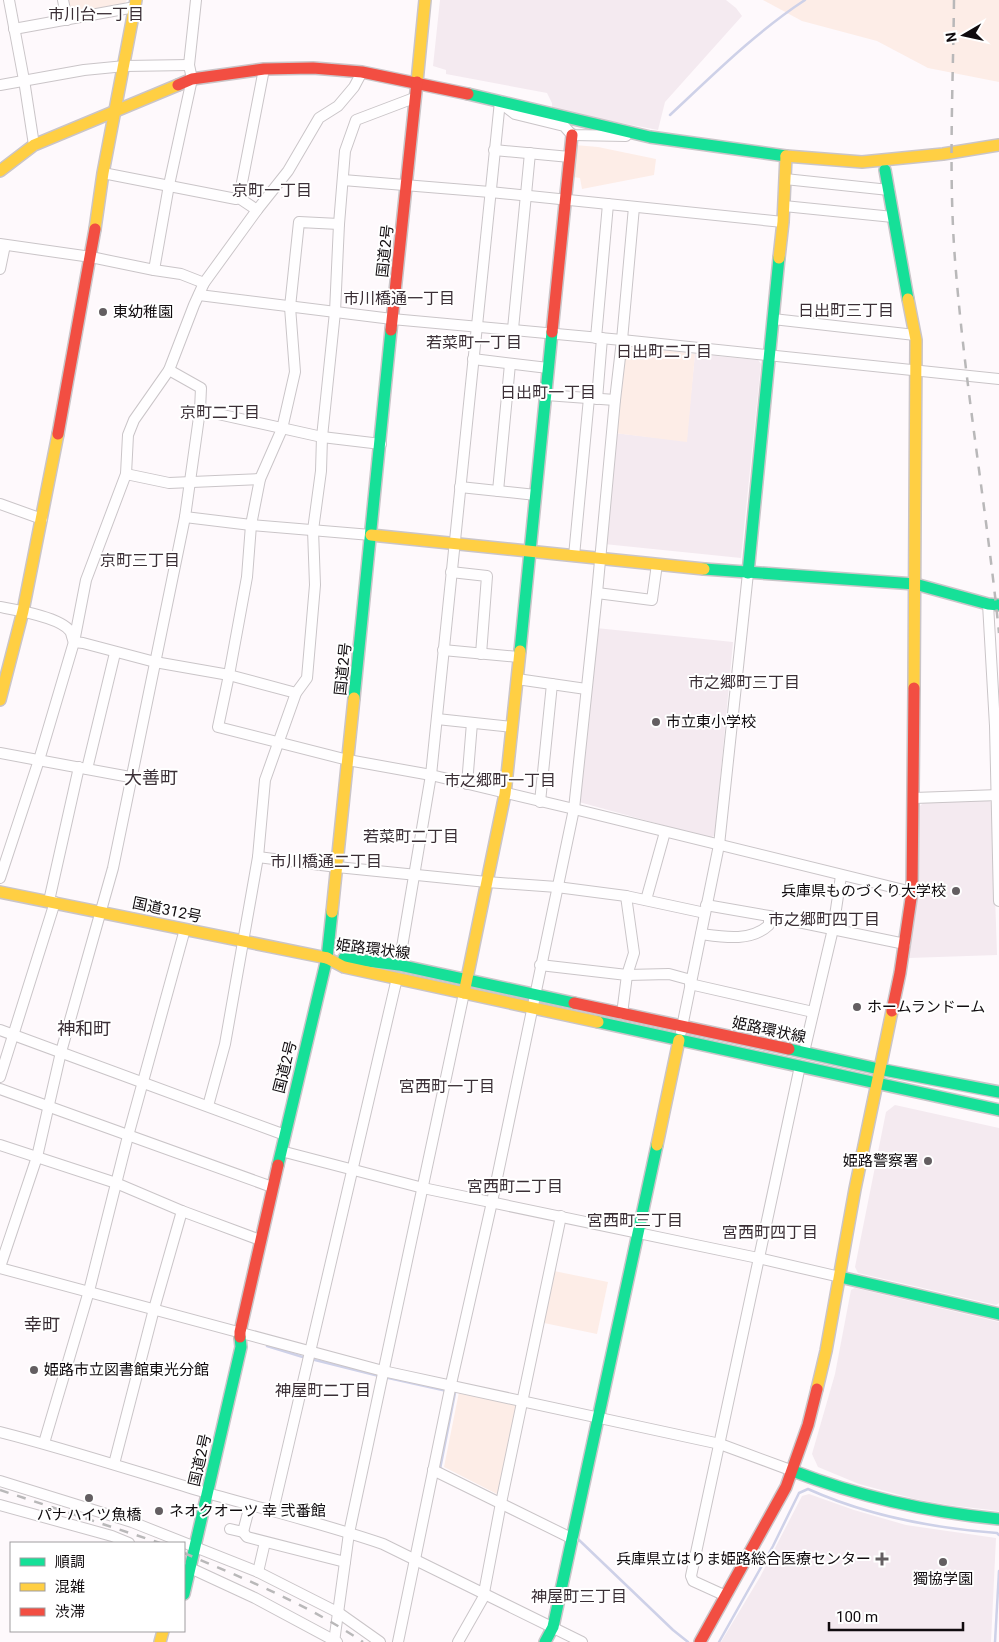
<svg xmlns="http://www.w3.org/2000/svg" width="999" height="1642" font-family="Roboto,'Noto Sans JP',sans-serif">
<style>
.built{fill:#f4eaf0}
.green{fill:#fdede7}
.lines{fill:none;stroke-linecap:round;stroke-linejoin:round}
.stream{stroke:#ced1e8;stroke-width:2.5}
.street-casing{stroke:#cac5c8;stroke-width:12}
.fast-casing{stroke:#cac5c8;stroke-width:14}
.slow-casing{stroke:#cac5c8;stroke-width:14}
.jam-casing{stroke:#cac5c8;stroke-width:14}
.street{stroke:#fffeff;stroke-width:10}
.fast{stroke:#16e098;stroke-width:11}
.slow{stroke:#ffcf43;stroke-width:11}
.jam{stroke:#f24e42;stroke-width:11}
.rail{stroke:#b9b8b9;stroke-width:2.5;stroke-dasharray:9 9;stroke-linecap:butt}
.poi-dot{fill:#635e61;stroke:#fff;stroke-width:2}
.labels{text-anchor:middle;stroke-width:4;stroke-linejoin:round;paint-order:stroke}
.street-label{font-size:15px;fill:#100b0e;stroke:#fff}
.poi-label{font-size:15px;fill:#100b0e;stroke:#fff;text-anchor:start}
.neighbourhood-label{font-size:16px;fill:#3b2f36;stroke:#fff}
.quarter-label{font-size:18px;fill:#3b2f36;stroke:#fff}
</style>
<rect width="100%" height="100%" fill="#fef9fc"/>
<g class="built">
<path d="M440 0H726L736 8 742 16 665 102 658 130 552 110V103L547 93 446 74V70L433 66Z"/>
<path d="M695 354 758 360 761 364 741 558 604 544 614 433 686 441Z"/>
<path d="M596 628 733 642 715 835 710 838 579 802Z"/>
<path d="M988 800 992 803 997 955 909 958 920 806 924 802Z"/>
<path d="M895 1105 999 1128V1303L996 1305 858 1273 855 1267 886 1112Z"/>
<path d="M855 1288 999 1322V1511L948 1505 915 1499 859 1484 818 1467 812 1454 835 1374 851 1290Z"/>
<path d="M809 1494 854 1510 906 1525 996 1538 991 1642H721L760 1577 802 1496Z"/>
</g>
<g class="green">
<path d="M67 0H127L124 4 73 14 69 10Z"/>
<path d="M763 0H999V82L928 68 877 41 802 21Z"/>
<path d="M575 145 598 147 656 159 654 175 582 189 580 178 573 177Z"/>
<path d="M629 346 695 354 687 442 614 433 623 349Z"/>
<path d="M554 1271 608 1282 597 1334 544 1323Z"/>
<path d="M459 1392 520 1405 499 1495 444 1467Z"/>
</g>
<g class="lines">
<g class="stream">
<path d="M670 115C713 75 756 32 805 0"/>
<path d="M267 1346 306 1358"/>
<path d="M311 1359 379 1376"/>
<path d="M384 1377 447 1391"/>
<path d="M442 1469H440L455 1393 452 1392"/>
<path d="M578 1539 673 1630 688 1642"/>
<path d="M719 1642 773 1546 799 1493 808 1489C868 1516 932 1528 997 1533L999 1535"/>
<path d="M995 1642 999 1571"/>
</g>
<defs>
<g id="street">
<path d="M9 0 24 80 34 145"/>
<path d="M63 0 67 20"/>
<path d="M14 29 135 7"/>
<path d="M0 85 84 70 125 66 189 65"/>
<path d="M502 104 515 114 564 126 572 135 626 136"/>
<path d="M494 150 570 157"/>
<path d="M103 173 236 199 239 198 257 210"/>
<path d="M785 179 889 190"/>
<path d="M343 180 490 192 783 222"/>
<path d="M239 198 264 69"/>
<path d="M784 206 893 217"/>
<path d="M339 224 299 222 290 307 295 372 282 429 260 479 251 525 247 577 229 675 218 727 348 760 431 775 574 809 912 892"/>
<path d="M0 244 91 257 154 270 181 274 204 283"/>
<path d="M0 269 5 245"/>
<path d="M154 270 169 185 192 79 189 65 196 0"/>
<path d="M199 295 392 319 622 340 999 379"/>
<path d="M773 319 915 335"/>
<path d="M513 329 530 153"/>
<path d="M596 338 608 204"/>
<path d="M473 359 548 368"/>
<path d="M546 395 615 400"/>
<path d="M597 399 602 338"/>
<path d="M200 410 322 437 381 444"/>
<path d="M126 474 169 483 260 479"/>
<path d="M460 487 536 495"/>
<path d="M498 491 510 364"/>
<path d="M0 504 42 519"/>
<path d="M185 517 251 525 371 535"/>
<path d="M574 556 589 398"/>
<path d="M451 572 487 576 481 654"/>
<path d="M597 593 652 600 657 564"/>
<path d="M988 604 995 726 999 901"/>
<path d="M0 607C16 610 60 617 70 631 72 634 72 639 74 642"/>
<path d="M74 642 83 643 155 662 229 675 296 693"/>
<path d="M443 650 519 657"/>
<path d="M517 679 586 689"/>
<path d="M437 719 512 727"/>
<path d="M0 753 130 777"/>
<path d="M87 769 115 653"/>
<path d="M467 784 472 723"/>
<path d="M914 798 999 795"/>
<path d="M540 802 552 684"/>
<path d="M258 857 337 867 487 882 557 887 626 896 705 913"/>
<path d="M0 878 39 760 74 642 86 580 126 474 128 435 134 420 169 370 194 305 204 283 257 210 288 171 319 118 338 106 354 87 362 72"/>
<path d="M646 900 665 832"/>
<path d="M49 901 79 767"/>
<path d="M706 905 769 916 905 944"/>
<path d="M701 934C723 937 751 942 769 925V916"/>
<path d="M399 965 431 775 500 101"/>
<path d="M540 965 627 975 669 974 691 980"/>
<path d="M690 984 813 1012"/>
<path d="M622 1014 627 975 634 953 626 896"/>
<path d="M0 1030 285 1135"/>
<path d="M681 1032 719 845 748 573"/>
<path d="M804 1052 833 929 841 876"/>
<path d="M0 1077 55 902"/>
<path d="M0 1089 272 1187"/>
<path d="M208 1106 225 1044 258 857 265 780 296 693 307 678 315 585 313 530 321 471 322 437 335 312 339 224 345 151 356 120 414 98"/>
<path d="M0 1145 116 1183 182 1211 260 1240"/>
<path d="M281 1151 423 1188 758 1258 840 1277"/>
<path d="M0 1267 37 1157 61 1052 113 868 185 517 200 410 201 388 169 370"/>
<path d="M0 1268 383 1371 720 1444 793 1471"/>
<path d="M0 1432C67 1449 131 1470 197 1490 259 1508 322 1523 383 1544L582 1642"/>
<path d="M44 1443 89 1291 128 1136 185 929"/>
<path d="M114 1464 154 1309 182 1211"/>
<path d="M433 1470 573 1539"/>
<path d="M0 1481 132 1522 258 1572 339 1613 380 1642"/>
<path d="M0 1505 112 1536 129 1543"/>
<path d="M273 1511 397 978"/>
<path d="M230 1529 243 1532 250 1505"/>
<path d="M243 1532 247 1537 345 1562"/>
<path d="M188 1567 255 1598 337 1642"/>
<path d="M258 1572 265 1542"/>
<path d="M726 1596 693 1581 691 1576 800 1066"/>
<path d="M334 1642 349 1533 464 993"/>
<path d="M398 1642 451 1384 492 1202 574 809 597 593 615 400 622 340 634 207"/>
<path d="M458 1642 483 1598 501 1503 561 1216"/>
</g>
<g id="fast">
<path d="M468 94 650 137 786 156"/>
<path d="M885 170 908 299"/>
<path d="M704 569 915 584 988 604 999 605"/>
<path d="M748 573 779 258"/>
<path d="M520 651 552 332"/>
<path d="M354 698 391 330"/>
<path d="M344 958 399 965 574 1003"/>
<path d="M598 1022 999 1110"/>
<path d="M789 1049 879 1069 999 1092"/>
<path d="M278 1165 327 958 332 912"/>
<path d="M840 1277 999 1314"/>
<path d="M793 1471C860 1497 928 1512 999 1519"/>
<path d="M184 1594 241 1347 240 1337"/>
<path d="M545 1642 553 1627 657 1145"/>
</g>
<g id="slow">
<path d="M417 82 425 0"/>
<path d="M786 156 862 162 943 154 999 145"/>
<path d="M0 171 34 145 178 85"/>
<path d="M95 229 103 173 136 0"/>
<path d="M779 258 783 222 786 156"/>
<path d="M908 299 916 340 914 688"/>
<path d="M371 535 704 569"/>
<path d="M0 700 23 611 58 434"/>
<path d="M0 892 327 958"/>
<path d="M332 912 354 698"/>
<path d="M327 958 344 967 598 1022"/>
<path d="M464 993 505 794 520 651"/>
<path d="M657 1145 679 1040"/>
<path d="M817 1389 826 1351 855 1189 892 1011"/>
<path d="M160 1642 163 1631"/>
</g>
<g id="jam">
<path d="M178 85 192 79 264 69 313 68 362 72 468 94"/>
<path d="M391 330 417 82"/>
<path d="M552 332 572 135"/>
<path d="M58 434 95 229"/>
<path d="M574 1003 789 1049"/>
<path d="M892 1011 900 973 912 892 914 688"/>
<path d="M240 1337V1332L278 1165"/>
<path d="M700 1642 786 1487 808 1425 817 1389"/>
</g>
</defs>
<use href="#street" class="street-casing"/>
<use href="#fast" class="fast-casing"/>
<use href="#slow" class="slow-casing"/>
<use href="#jam" class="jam-casing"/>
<use href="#street" class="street"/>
<use href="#fast" class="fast"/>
<use href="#slow" class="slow"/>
<use href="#jam" class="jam"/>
<g class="rail">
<path d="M954 0C953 91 948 182 956 272 966 393 987 513 999 633"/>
<path d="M0 1490 160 1543"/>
<path d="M184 1553C245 1579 307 1604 363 1642"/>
</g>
</g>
<g class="poi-dot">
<circle cx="103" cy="312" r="5"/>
<circle cx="656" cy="722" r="5"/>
<circle cx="956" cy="891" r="5"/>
<circle cx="857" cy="1007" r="5"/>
<circle cx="928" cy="1161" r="5"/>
<circle cx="34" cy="1370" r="5"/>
<circle cx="89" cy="1498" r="5"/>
<circle cx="159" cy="1511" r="5"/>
<path d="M879.5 1551.5h5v5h5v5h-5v5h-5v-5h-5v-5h5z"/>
<circle cx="943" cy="1562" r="5"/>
</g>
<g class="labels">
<g class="street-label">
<text transform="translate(385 251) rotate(-84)" y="5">国道2号</text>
<text transform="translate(343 669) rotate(-84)" y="5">国道2号</text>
<text transform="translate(167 910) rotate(12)" y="5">国道312号</text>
<text transform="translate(373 949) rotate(7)" y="5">姫路環状線</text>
<text transform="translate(769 1030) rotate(12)" y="5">姫路環状線</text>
<text transform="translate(285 1067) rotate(-76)" y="5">国道2号</text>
<text transform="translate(200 1460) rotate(-77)" y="5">国道2号</text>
</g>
<g class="poi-label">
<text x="113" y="317">東幼稚園</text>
<text x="666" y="727">市立東小学校</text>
<text x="946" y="896" text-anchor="end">兵庫県ものづくり大学校</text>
<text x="867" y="1012">ホームランドーム</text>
<text x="918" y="1166" text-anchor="end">姫路警察署</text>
<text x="44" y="1375">姫路市立図書館東光分館</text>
<text x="169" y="1516">ネオクオーツ 幸 弐番館</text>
<text x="89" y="1520" text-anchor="middle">パナハイツ魚橋</text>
<text x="871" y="1564" text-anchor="end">兵庫県立はりま姫路総合医療センター</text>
<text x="943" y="1584" text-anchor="middle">獨協学園</text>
</g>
<g class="neighbourhood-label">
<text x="96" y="20">市川台一丁目</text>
<text x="272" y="196">京町一丁目</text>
<text x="399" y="304">市川橋通一丁目</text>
<text x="846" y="316">日出町三丁目</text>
<text x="474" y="348">若菜町一丁目</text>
<text x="664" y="357">日出町二丁目</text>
<text x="548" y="398">日出町一丁目</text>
<text x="220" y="418">京町二丁目</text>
<text x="140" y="566">京町三丁目</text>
<text x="744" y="688">市之郷町三丁目</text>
<text x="500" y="786">市之郷町一丁目</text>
<text x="411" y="842">若菜町二丁目</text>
<text x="326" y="867">市川橋通二丁目</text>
<text x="824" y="925">市之郷町四丁目</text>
<text x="447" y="1092">宮西町一丁目</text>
<text x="515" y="1192">宮西町二丁目</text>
<text x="635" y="1226">宮西町三丁目</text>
<text x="770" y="1238">宮西町四丁目</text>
<text x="323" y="1396">神屋町二丁目</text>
<text x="579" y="1602">神屋町三丁目</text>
</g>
<g class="quarter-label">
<text x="151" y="784">大善町</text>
<text x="84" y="1035">神和町</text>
<text x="42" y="1331">幸町</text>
</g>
</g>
<rect x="10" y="1542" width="175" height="90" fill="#ffffff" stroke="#9f9d9f"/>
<rect x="20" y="1558" width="25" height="8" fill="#16e098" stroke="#9f9d9f"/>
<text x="55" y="1567" font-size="15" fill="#100b0e">順調</text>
<rect x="20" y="1583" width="25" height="8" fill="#ffcf43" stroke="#9f9d9f"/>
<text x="55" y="1592" font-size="15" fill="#100b0e">混雑</text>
<rect x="20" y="1608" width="25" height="8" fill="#f24e42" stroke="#9f9d9f"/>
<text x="55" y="1617" font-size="15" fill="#100b0e">渋滞</text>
<g transform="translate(964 35) rotate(261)" stroke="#ffffff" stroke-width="4" paint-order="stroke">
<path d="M0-4L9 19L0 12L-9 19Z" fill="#100b0e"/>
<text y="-8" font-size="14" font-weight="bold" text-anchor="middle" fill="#100b0e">N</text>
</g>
<path d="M829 1622v8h134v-8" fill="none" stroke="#100b0e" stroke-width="2.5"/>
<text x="836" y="1622" font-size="15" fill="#100b0e" stroke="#ffffff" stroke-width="4" paint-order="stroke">100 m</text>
</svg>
